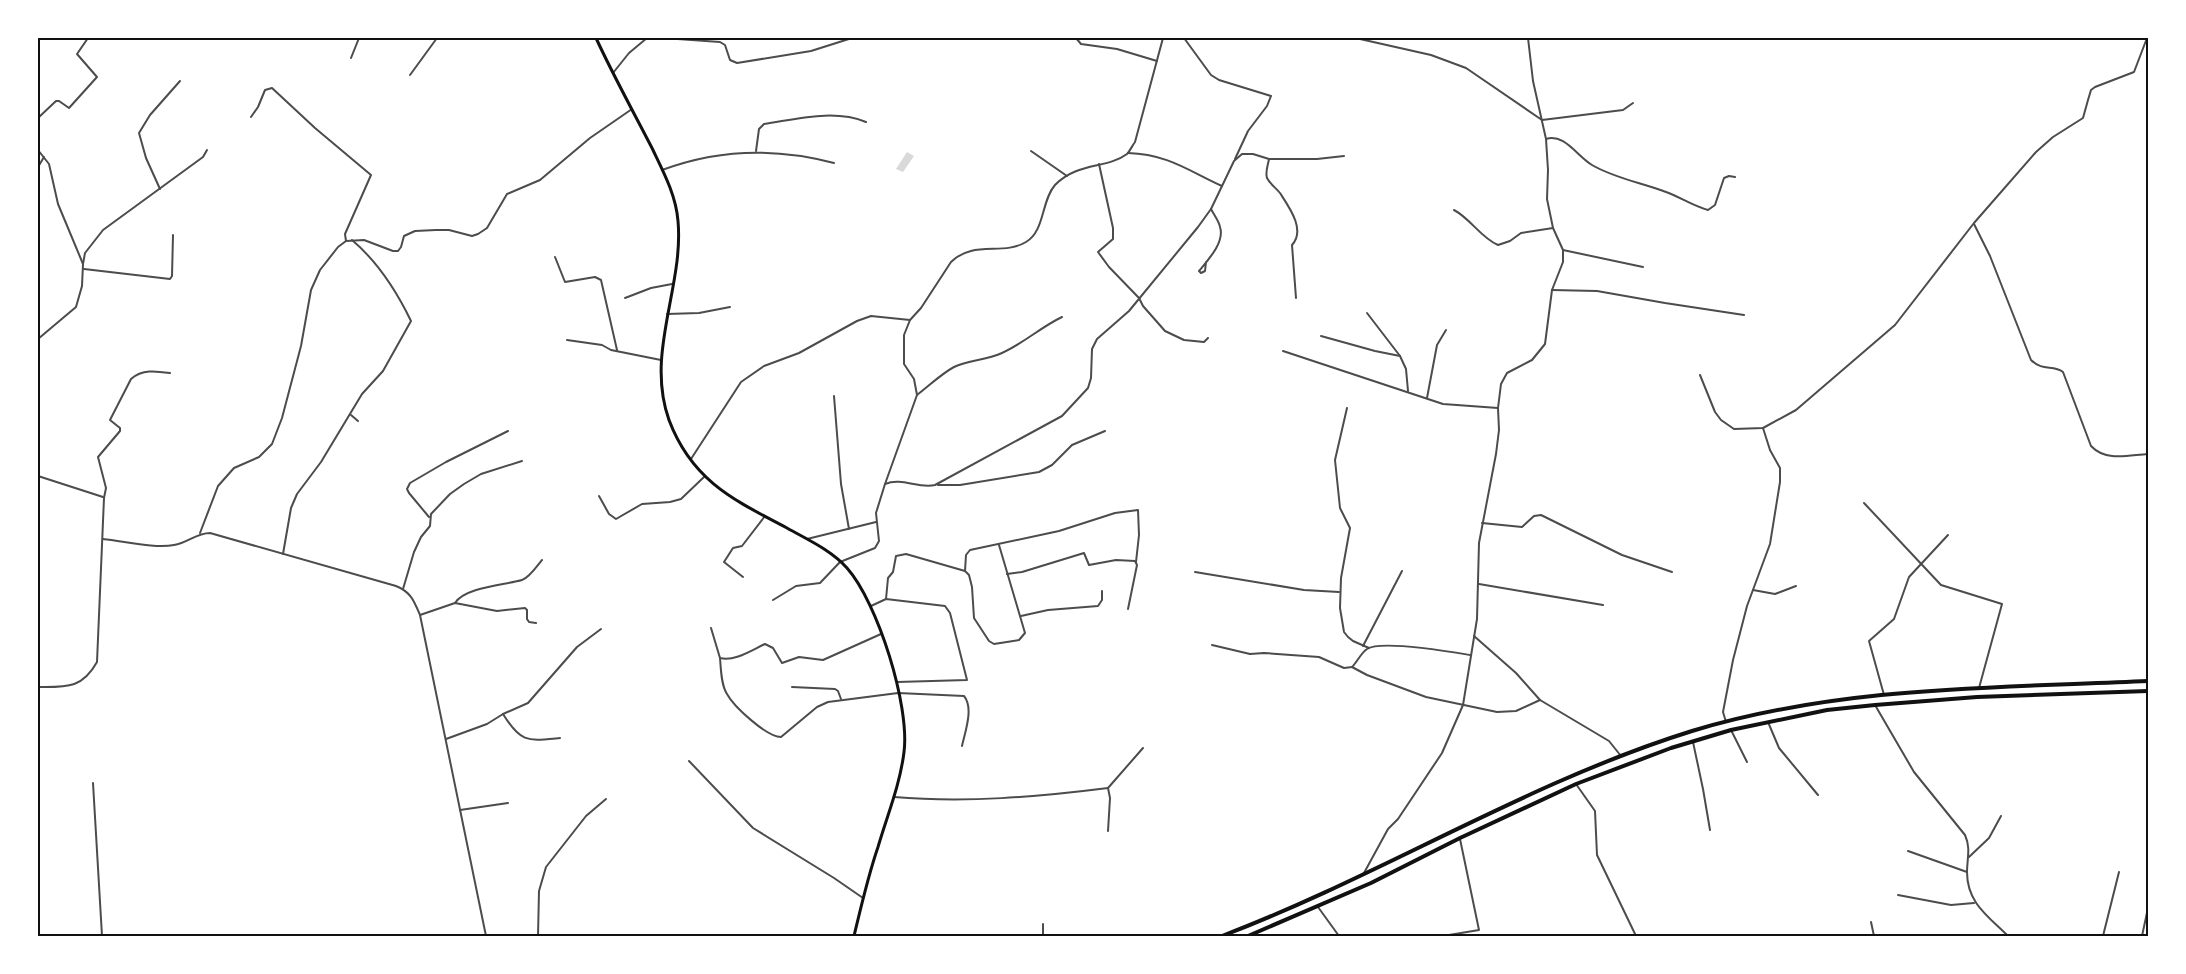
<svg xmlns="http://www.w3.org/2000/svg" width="2186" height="974" font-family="Barlow,sans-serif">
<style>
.water{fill:#d9d9d9}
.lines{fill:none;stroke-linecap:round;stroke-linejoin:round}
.minor{stroke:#4c4c4c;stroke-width:2}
.primary{stroke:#111;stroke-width:3}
.trunk{stroke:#111;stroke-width:4}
.neatline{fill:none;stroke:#111;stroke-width:2}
</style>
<rect width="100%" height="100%" fill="#fff"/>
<path class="water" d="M907 152 914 156 903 172 896 169Z"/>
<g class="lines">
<g class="minor">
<path d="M663 38 720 42 725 45 730 60 737 63 811 51 852 38"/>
<path d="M1076 38 1081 44 1117 49 1157 61"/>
<path d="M1184 38 1211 75 1219 80 1271 96 1267 106 1248 131 1235 159"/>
<path d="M1360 39 1431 55 1466 68 1542 120 1623 110 1633 103"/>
<path d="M351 58 359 38"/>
<path d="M613 73 629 53 647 38"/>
<path d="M410 75 437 38"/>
<path d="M251 117 258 107 265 90 272 88 315 128 371 175 345 234 346 241"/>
<path d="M38 118 56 101H59L69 108 97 77 77 54 88 38"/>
<path d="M1546 139C1564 133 1577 156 1592 165 1614 178 1642 183 1666 192 1680 197 1693 206 1708 210L1715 205 1724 178 1729 176 1735 177"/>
<path d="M38 150 49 164 58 204 83 264"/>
<path d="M756 151 759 129 764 124C798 119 834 109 866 122"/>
<path d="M1031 151 1067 176"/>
<path d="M1128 153C1167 154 1189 171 1222 186"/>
<path d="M1269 159C1268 165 1265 172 1267 178 1270 184 1276 188 1280 193 1289 207 1306 230 1292 245L1296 298"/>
<path d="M1099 164 1113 228V239L1098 252 1109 267 1139 298 1143 306 1165 331 1184 340 1204 342 1208 338"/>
<path d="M38 167 44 157"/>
<path d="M662 170C718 149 777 148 834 163"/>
<path d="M160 189 146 158 139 133 150 115 180 81"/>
<path d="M1454 210C1471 219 1481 238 1498 245L1510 241 1521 233 1553 228"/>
<path d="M1974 224 1990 256 2031 360C2043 372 2053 364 2063 372L2091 446C2106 462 2129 455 2148 454"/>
<path d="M1563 250 1643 267"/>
<path d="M555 257 565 282 595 277 601 280 617 350"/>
<path d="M1206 262 1205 271 1201 273 1199 271C1208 260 1225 242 1220 227 1219 221 1214 215 1211 209"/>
<path d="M84 269 170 279 172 276 173 235"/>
<path d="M1552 290 1597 291 1665 303 1744 315"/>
<path d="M625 298 651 288 672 284"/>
<path d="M1367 313 1400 356"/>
<path d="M667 314 699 313 730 307"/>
<path d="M1321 336 1375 351 1400 356 1406 369 1408 391"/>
<path d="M38 339 76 307 82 286 83 264 85 253 103 230 203 157 207 150"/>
<path d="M567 340 602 345 611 350 661 360"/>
<path d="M1283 351 1443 404 1498 408"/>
<path d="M2148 360V361"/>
<path d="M1700 375 1715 412 1721 420 1734 429 1763 428 1796 410 1895 325 1974 223 2036 152 2053 137 2083 118 2088 100 2091 90 2095 87 2134 72 2147 38"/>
<path d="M917 395C929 386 941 374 954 367 968 360 987 360 1002 353 1024 343 1041 327 1062 317"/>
<path d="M834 396 841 484 849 529"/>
<path d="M1427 398 1437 345 1446 330"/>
<path d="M1347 408 1335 460 1340 508 1350 528 1341 578 1340 608 1344 632 1348 637 1353 641 1369 648"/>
<path d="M351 415 358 421"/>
<path d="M691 459 741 382 764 366 799 353 857 321 871 316 910 320"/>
<path d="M38 476 103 497"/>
<path d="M885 484 917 395 914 379 904 364V335L910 320 921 308 951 262C973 240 1003 256 1026 242 1045 231 1041 201 1055 185 1077 162 1107 169 1127 154 1130 151 1132 146 1135 142L1163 38"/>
<path d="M938 485H960L1039 472 1052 465 1072 445 1105 431"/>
<path d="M599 496 609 514 616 519 642 504 670 502 681 499 704 477"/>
<path d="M1864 503 1941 585 2002 604 1979 688"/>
<path d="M429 517 409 493 407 489 410 483 446 462 508 431"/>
<path d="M1482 523 1522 527 1534 516 1541 515 1622 555 1672 572"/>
<path d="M200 533 218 486 234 468 259 457 272 444 282 418 301 346 311 290 320 270 338 247 346 241 364 240 393 251H398L401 247 404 236 415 231 436 230H449L472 236 478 234 487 228 507 194 540 180 590 138 632 109"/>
<path d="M103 539C124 541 155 549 174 545 188 543 196 533 210 533L396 586C411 592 414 601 420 615L486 936"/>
<path d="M807 539 876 522"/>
<path d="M283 554 291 508 297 494 321 462 362 394 383 371 411 321C396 290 378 262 352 240"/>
<path d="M965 571 966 555 970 550 1059 531 1115 513 1138 510 1139 535 1136 562"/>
<path d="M1195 572 1304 590 1339 592"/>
<path d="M1007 574 1022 572 1084 553 1089 565 1116 560 1135 561 1137 565 1128 609"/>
<path d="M743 577 724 562 733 548 742 546 765 516"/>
<path d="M1479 584 1603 605"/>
<path d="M403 589 414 552 421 537 430 526 431 514 450 494 464 484 481 474 522 461"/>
<path d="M1753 590 1775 594 1796 586"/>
<path d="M2147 598 2148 600"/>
<path d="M886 599 888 578 893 572 896 556 906 554 965 571 969 575 972 587 974 618 989 641 994 644 1019 640 1025 633 999 545"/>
<path d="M773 600 796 586 820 583 840 562 875 548 879 541 876 513 885 484C902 477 918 489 935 485L1062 416 1088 388 1091 378 1092 349 1097 339 1129 311 1198 227 1211 209 1234 161 1242 154H1253L1269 159H1317L1344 156"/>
<path d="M455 603C465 587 505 585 522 580 529 578 537 566 542 560"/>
<path d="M871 606 886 599 945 606 950 613 967 680 897 682"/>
<path d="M420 615 455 603 497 611 525 608 527 610V619L529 622 536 623"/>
<path d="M1021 616 1048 610 1098 606 1102 600V591"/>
<path d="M711 628 720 658C734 662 752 650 765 644L773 648 782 663 799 657 823 660 881 634"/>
<path d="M1474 636 1516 673 1540 700 1609 741 1621 756"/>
<path d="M1212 645 1250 654 1264 653 1319 657 1344 668 1352 667C1357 662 1361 653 1367 649 1381 640 1452 652 1470 655"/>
<path d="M1363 646 1402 571"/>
<path d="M720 658C721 669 721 685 727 694 734 707 767 737 781 737L817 707 828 702 898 693 964 696C974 708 965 732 962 746"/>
<path d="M1352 667 1367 675 1426 697 1497 712 1516 711 1540 700"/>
<path d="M38 687C66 687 82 689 97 662L104 498 106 488 98 457 120 431V428L110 420 131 379C142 369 156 371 170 373"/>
<path d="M792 687 835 689 838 691 841 699"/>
<path d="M1884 695 1869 641 1894 619 1909 577 1948 535"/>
<path d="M1875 705 1914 772 1965 835C1971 848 1967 859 1967 872 1967 903 1988 916 2008 936"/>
<path d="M503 714 528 703 577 647 601 629"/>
<path d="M1726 722 1723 712 1733 660 1747 606 1770 544 1780 482V468L1770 450 1763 428"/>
<path d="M1768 722 1779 748 1818 795"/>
<path d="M1731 730 1747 762"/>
<path d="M446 739 487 724 503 714C521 743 527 741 560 738"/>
<path d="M1693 742 1703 789 1710 830"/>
<path d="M689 761 753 828 834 878 863 898"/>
<path d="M93 783 102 936"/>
<path d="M1576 784 1595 811 1597 855 1636 936"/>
<path d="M894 797C966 803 1037 797 1108 788"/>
<path d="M460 810 508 803"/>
<path d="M1108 831 1110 798 1108 788 1143 748"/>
<path d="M1908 851 1967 872"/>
<path d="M1969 857 1989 838 2001 816"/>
<path d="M1364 873 1388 829 1398 819 1442 753 1463 705 1477 619 1479 543 1496 454 1499 430 1498 408 1501 384 1507 373 1532 360 1545 344 1552 290 1563 262V250L1553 228 1547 199 1548 170 1546 139 1533 81 1528 38"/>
<path d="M2148 891V903"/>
<path d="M1898 895 1951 905 1974 903"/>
<path d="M1318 907 1339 936"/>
<path d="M1871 922 1874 936"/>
<path d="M538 936 539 891 546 867 586 816 606 799"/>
<path d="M1043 936V924"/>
<path d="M1443 936 1479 930 1460 839"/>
<path d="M2103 936 2119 872"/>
<path d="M2142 936 2148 908"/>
</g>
<path class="primary" d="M596 38C613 75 633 111 652 148 663 171 676 195 678 221 684 287 645 353 669 420 692 481 734 500 787 528 808 540 831 550 847 568 878 603 910 706 904 752 900 785 887 816 878 847 868 876 861 907 854 936"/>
<g class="trunk">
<path d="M1222 936C1382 875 1528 782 1692 731 1840 686 1996 688 2148 681"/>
<path d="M1248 936 1371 883 1460 838 1576 784 1671 748 1731 730 1827 710 1875 705 1977 697 2148 691"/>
</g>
</g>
<rect width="2186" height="974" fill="none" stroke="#ffffff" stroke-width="78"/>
<rect x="39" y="39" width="2108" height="896" class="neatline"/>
</svg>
